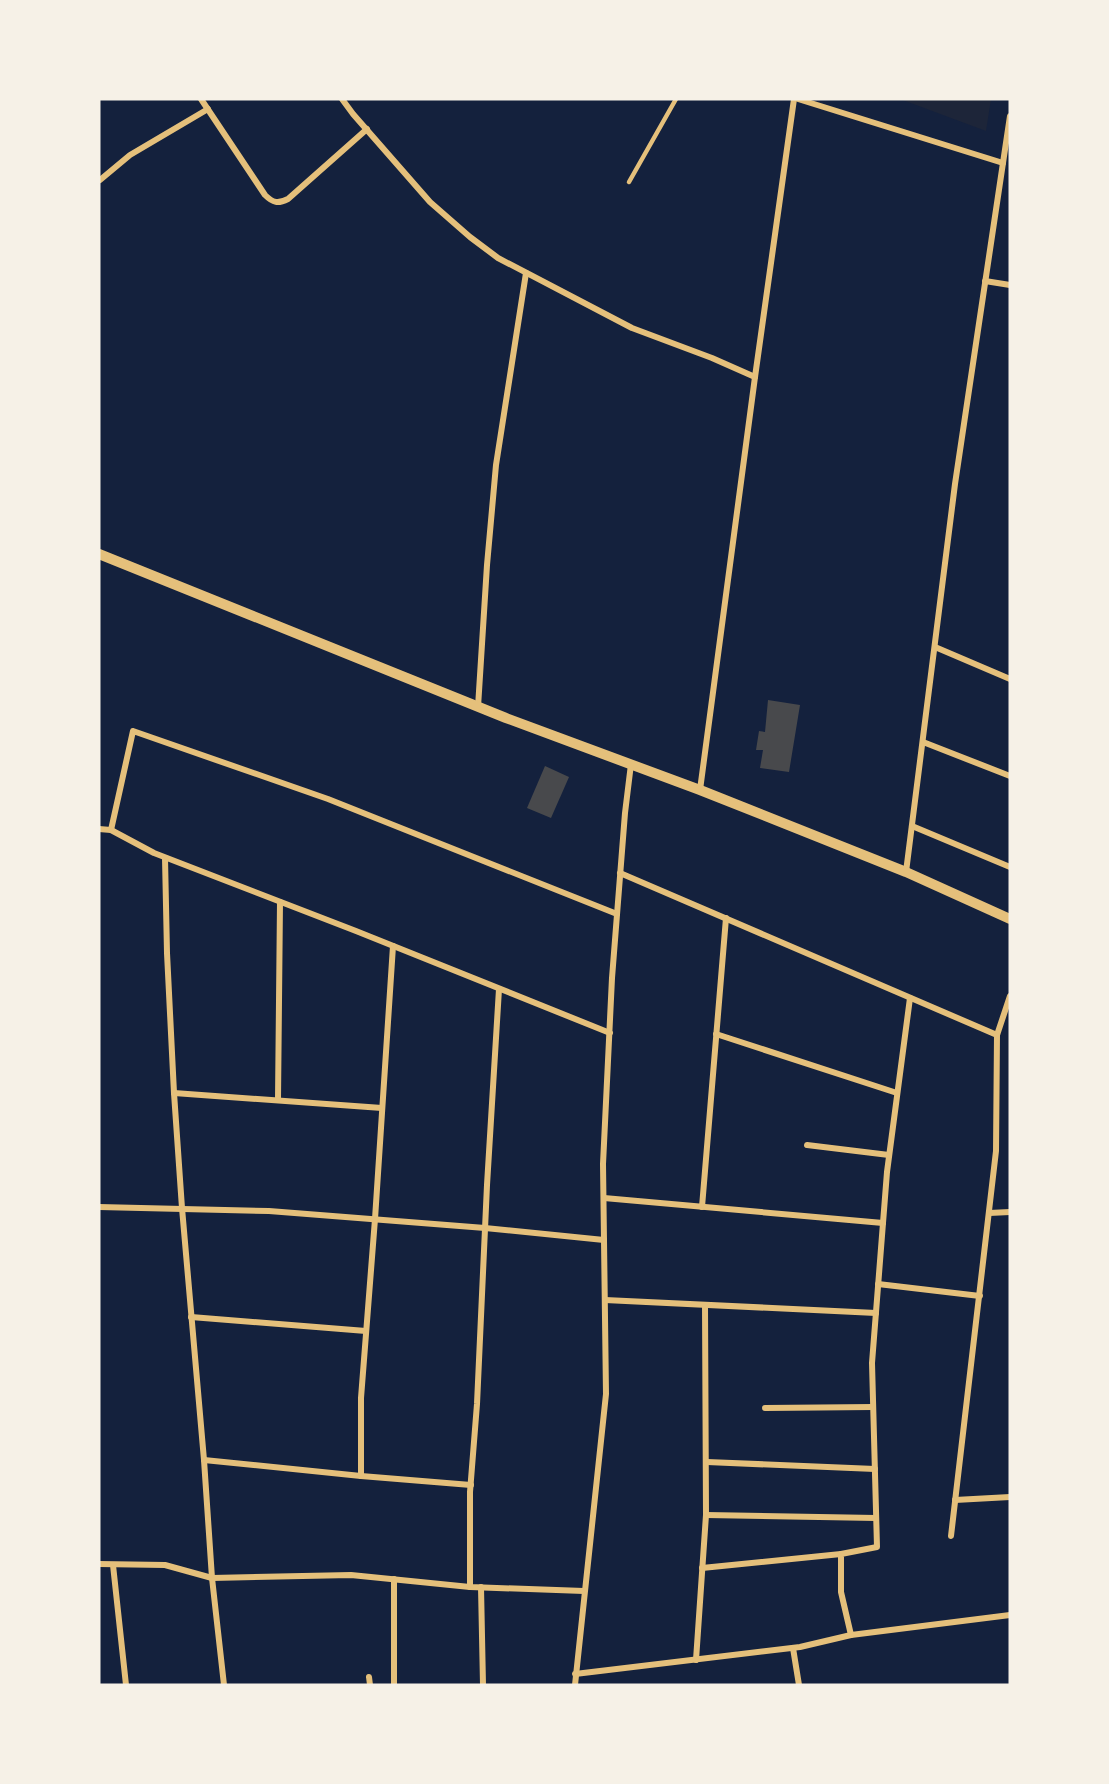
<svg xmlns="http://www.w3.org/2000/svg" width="1109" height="1784" font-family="Karla,sans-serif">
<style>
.green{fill:#1d2539}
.building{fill:#48494c}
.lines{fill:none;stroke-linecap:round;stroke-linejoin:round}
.service{stroke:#e5c07b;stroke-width:4.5}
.minor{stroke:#e5c07b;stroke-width:6}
.tertiary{stroke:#e5c07b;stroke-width:10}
</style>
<rect width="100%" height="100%" fill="#14213d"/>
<path class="green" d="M900 99H991L986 131Z"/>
<g class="building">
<path d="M768 700 800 705 789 772 760 768 763 750H756L759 731 765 732Z"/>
<path d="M545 766 569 777 551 818 527 808Z"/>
</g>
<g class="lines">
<path class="service" d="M629 182 676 99"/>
<g class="minor">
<path d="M201 99 265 195C273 203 278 204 288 199L367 129"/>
<path d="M342 99 353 114 430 202 470 237 498 258 632 328 712 358 755 377"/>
<path d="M798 99 1003 163"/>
<path d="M100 180 130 155 208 109"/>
<path d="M985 281 1010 285"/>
<path d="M935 647 1010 679"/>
<path d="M478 707 487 565 496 465 526 273"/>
<path d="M923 742 1010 776"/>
<path d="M700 790 755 377 794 99"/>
<path d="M912 826 1010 867"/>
<path d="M99 829 111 830 154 853 356 931 610 1033"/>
<path d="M111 830 133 731 328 799 617 914"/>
<path d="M165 858 167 953 174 1093 182 1208 204 1460 212 1578 224 1685"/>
<path d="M906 872 955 484 1010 116"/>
<path d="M620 873 997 1035"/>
<path d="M716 1034 897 1093"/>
<path d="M174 1093 382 1108"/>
<path d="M278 1100 280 902"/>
<path d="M807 1145 889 1155"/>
<path d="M604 1198 883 1223"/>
<path d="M99 1207 269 1211 485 1228 604 1240"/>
<path d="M702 1207 726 918"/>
<path d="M989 1213 1010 1212"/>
<path d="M878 1284 980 1296"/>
<path d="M605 1300 876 1313"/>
<path d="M191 1317 366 1331"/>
<path d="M765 1408 873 1407"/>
<path d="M204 1460 361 1476 471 1485"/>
<path d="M707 1462 875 1469"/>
<path d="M361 1476V1398L375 1219 393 946"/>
<path d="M955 1500 1010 1497"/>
<path d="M706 1515 876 1518"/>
<path d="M951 1536 996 1151 997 1035 1010 996"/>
<path d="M99 1564 165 1565 212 1578 351 1575 470 1587 584 1591"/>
<path d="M113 1565 126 1685"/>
<path d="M702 1568 841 1554"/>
<path d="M470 1587V1492L477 1404 487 1185 499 989"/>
<path d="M481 1587 483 1685"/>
<path d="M851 1635 841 1592V1554L877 1547 872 1363 887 1172 910 998"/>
<path d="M793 1648 799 1685"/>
<path d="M696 1660 706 1515 705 1305"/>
<path d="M575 1674 800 1647 851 1635 1010 1615"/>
<path d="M369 1677 370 1685"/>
<path d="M394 1685V1579"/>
<path d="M575 1685 606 1394 603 1164 612 978 625 813 631 764"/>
</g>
<path class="tertiary" d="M99 554 506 718 700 790 906 872 1010 919"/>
</g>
<rect width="1109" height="1784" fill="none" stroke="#f6f1e7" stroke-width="201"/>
</svg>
